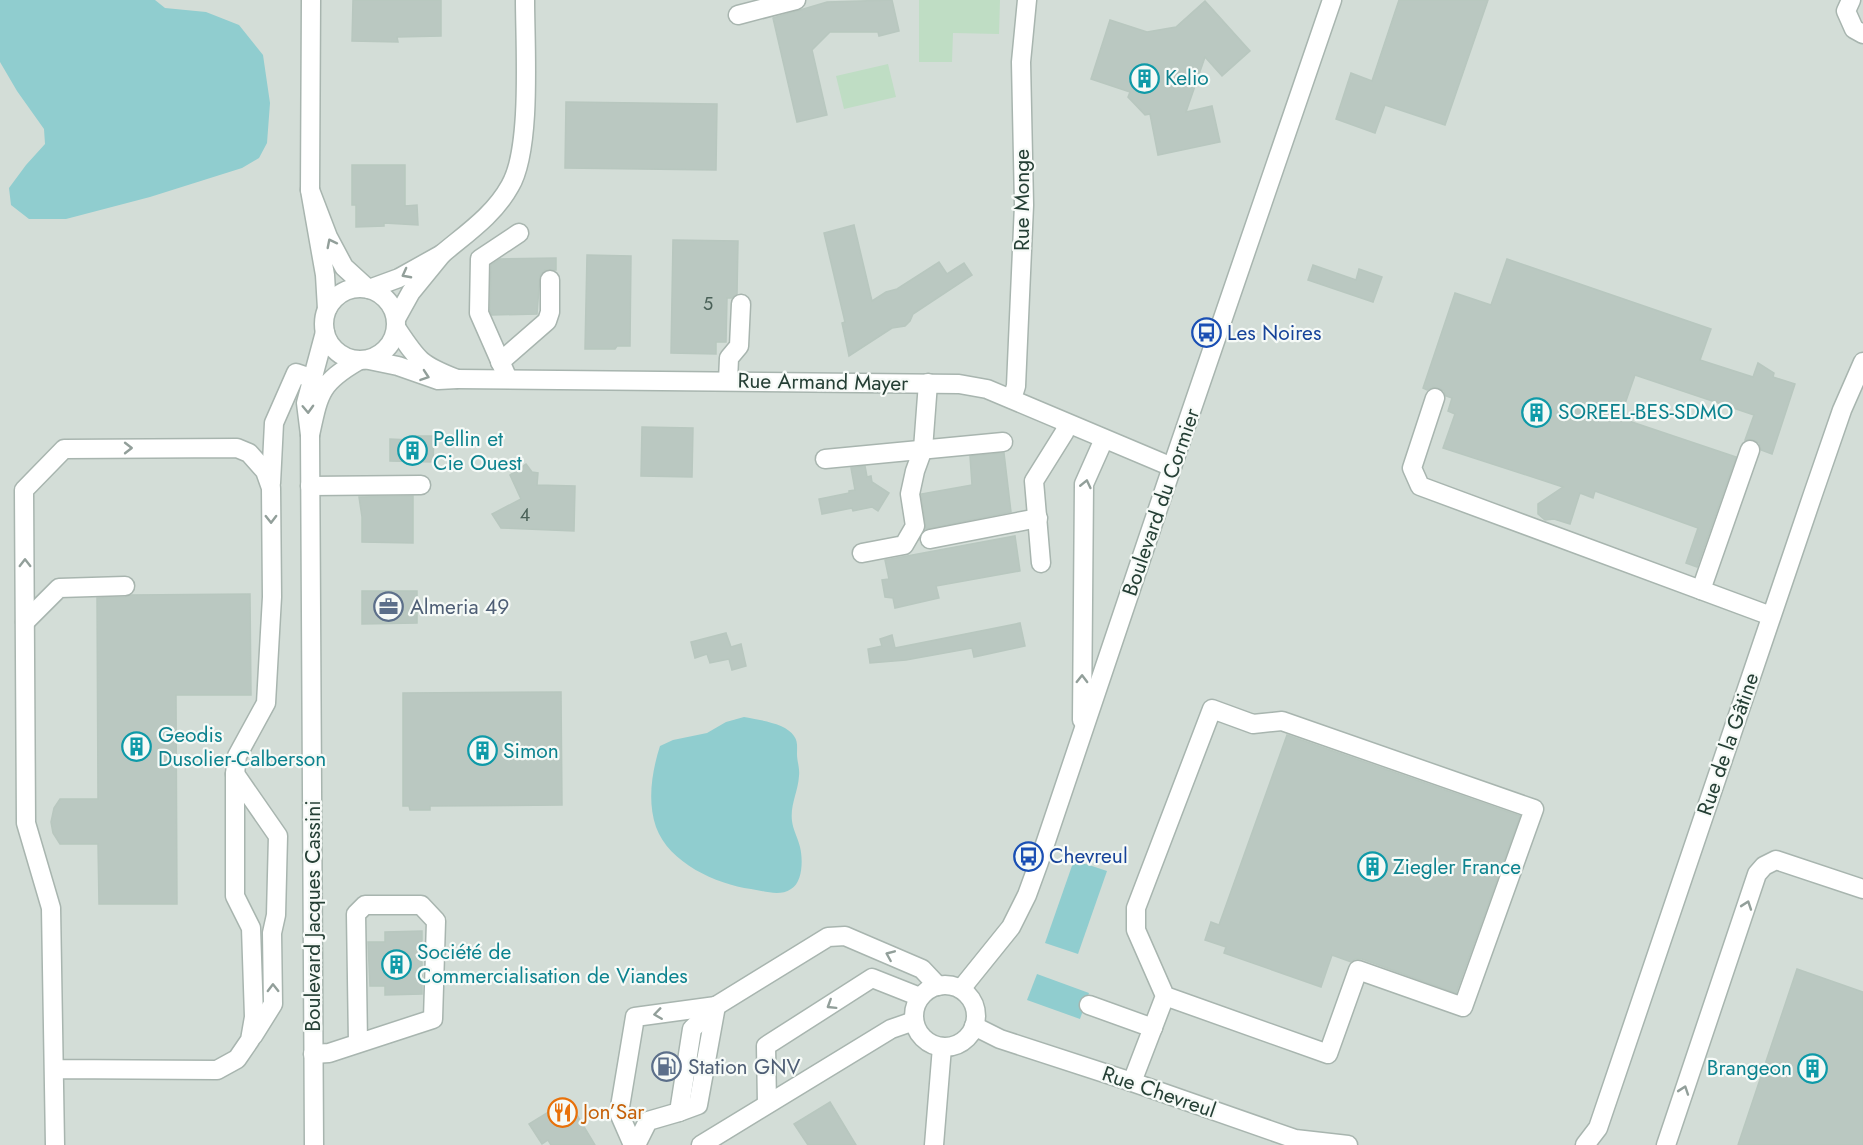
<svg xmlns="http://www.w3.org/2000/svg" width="1863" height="1145" font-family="Jost,sans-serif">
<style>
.built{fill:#d3ddd7}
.green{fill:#bfddc4}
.water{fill:#90cdcf}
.building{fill:#bac8c1;stroke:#b8c7bf;stroke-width:1.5}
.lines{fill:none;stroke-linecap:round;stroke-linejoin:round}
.minor-casing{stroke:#a8b5af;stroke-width:21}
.minor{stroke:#fff;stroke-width:18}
.oneway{stroke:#929f9a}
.labels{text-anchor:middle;stroke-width:4.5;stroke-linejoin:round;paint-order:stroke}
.number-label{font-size:18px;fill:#4a6158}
.culture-label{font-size:21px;fill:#0d838f;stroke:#f6faf7;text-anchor:start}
.street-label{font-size:21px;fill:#253f35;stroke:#f6faf7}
.transit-label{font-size:21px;fill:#164399;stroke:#f6faf7;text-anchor:start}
.service-label{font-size:21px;fill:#4e5e75;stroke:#f6faf7;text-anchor:start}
.food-label{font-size:21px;fill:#c56008;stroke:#f6faf7;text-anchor:start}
</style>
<rect width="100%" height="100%" fill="#e5ede9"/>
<rect class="built" x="0" y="0" width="1863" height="1145"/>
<g class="green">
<path d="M919 0H1000L999 34 953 33 952 62H919Z"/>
<path d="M888 64 896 97 844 109 836 76Z"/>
</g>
<g class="water">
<path d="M0 0H155L165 8 206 12 239 25 263 55 270 103 267 143 259 158 242 168 150 197 66 219H29L11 205 9 188 26 165 45 144 44 129 17 91 0 62Z"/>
<path d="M744 717C759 720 786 723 794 736 798 741 797 748 797 754 797 761 800 769 799 776 798 792 790 805 792 821 793 830 798 838 800 847 803 859 803 882 791 889 779 897 765 891 751 889 716 884 669 863 656 827 647 801 652 771 660 746L673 740 707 733 726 722Z"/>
<path d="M1074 860 1107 871 1078 954 1045 943Z"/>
<path d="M1037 974 1089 993 1080 1019 1027 1000Z"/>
</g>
<g class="building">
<path d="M353 0H441V36L397 37 398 42 352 41Z"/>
<path d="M892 0 899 31 879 36 878 32H830L812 50 827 115 797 122 773 18 827 2Z"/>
<path d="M1399 0H1488L1445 125 1385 105 1375 133 1336 119 1351 73 1372 81Z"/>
<path d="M1205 1 1250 51 1222 76 1205 57 1186 112 1212 106 1220 142 1158 155 1150 114 1145 115 1128 97 1130 92 1091 79 1110 20 1147 32 1176 27Z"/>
<path d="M566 102 717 104 716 170 565 168Z"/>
<path d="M352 165H405V206L417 205 418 225 384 223V226L356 227V205H352Z"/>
<path d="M854 225 872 301 886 292 897 289 939 262 947 274 964 263 972 275 913 314 910 321 905 326 892 328 849 356 842 323 845 322 824 233Z"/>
<path d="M673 240 738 241 737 294 732 298H727L726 342H716V354L671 353Z"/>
<path d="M587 255 631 256 630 346H617L615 349H585Z"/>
<path d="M556 258V270H545L540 275 537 314 492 315 490 311 491 265 500 259Z"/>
<path d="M1507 259 1711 329 1700 360 1753 377 1758 363 1774 373 1773 377 1795 384 1772 454 1761 450 1759 443 1754 440H1745L1754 415 1635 375 1620 418 1736 457 1697 567 1686 563 1698 528 1595 491 1593 498 1580 493 1570 524 1554 519 1545 520 1538 514V504L1563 487 1443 448 1455 414 1448 411 1452 398 1446 396 1444 391 1439 388 1433 387 1427 390 1423 388 1455 293 1491 305Z"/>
<path d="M1313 265 1356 280 1359 269 1382 277 1373 302 1308 280Z"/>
<path d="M642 427 693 428 692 477 641 476Z"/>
<path d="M412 436H434L433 462 390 461V439L412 440Z"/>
<path d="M1004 453 1011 512 926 529 921 494 972 485 970 456Z"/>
<path d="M526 464 532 472 538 473 537 485 575 486 574 531 501 528 492 514 521 499 510 475Z"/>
<path d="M865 466 867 477 871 476 872 482 889 493 878 511 872 507 853 511 852 508 822 514 819 499 849 493V491L855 490 851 468Z"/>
<path d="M413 496V543L362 542V517L359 497Z"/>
<path d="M1015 536 1020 571 936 586 939 598 895 608 893 598 885 597 882 580 889 579 885 560Z"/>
<path d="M362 591H417V623L362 624Z"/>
<path d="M250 594 251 695H176L177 904H99L98 844H60L53 833 51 822 54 808 60 799H98L97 598 125 597 131 595Z"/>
<path d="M1020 623 1025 646 974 657 972 648 906 660 870 663 868 649 882 646 880 639 892 635 895 648Z"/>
<path d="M726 633 731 647 741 644 746 666 732 670 729 659 710 663 707 654 695 658 691 642Z"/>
<path d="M561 692 562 805 430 806V810H410L409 806H403V693Z"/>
<path d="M1287 735 1520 816 1456 993 1362 959H1355L1351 962 1332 955 1321 987 1224 953 1226 947 1205 940 1211 922 1219 925Z"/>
<path d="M422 931V994L385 995V986H370L368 942H385V932Z"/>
<path d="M1797 969 1863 992V1145H1738Z"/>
<path d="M568 1100 595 1145H551L548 1140 542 1144 529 1124Z"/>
<path d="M830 1102 856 1145H808L794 1124Z"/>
</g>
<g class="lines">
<defs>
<g id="minor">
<path d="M1851 0 1846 11 1854 29 1863 34"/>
<path d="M738 15 796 0"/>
<path d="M310 190 311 0"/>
<path d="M442 254C467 233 494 215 510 186 532 149 525 46 525 0"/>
<circle cx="360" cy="324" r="36"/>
<path d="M369 289 399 278 442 254 411 292 396 319"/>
<path d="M327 309 325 275 310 190 328 237 344 267 367 288"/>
<path d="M325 332 306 403 310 435C319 393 320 383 358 361"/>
<path d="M369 360 398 366 438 380 457 379C421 365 418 361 397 329"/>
<path d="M500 362 547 321 550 312V280"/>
<path d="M457 379 959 384 987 389 1172 467"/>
<path d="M508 379 479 313 480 259 519 233"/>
<path d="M728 381 729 358 739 346 741 304"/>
<path d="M1435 398 1412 468 1420 486 1771 616"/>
<path d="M1012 399 1016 386 1024 205 1021 62 1027 0"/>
<path d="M310 435 314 1145"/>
<path d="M825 459 1003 442"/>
<path d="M271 483 274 423 296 373 314 379"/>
<path d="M310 486 421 485"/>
<path d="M930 539 1038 518"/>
<path d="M862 553 904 545 915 526 910 494 915 471 923 449 928 383"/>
<path d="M1041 563 1034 481 1064 433 1068 424"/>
<path d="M1701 590 1750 450"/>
<path d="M25 622 59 588 125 586"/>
<path d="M1082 720 1084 484 1104 439"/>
<path d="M235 774 278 836 276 915 272 933 273 1004 253 1036"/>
<circle cx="945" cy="1016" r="31"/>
<path d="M961 989 1011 927 1027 895 1039 862 1172 467 1332 0"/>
<path d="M1089 1005 1153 1028"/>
<path d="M974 1026 1000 1039 1132 1082 1295 1139 1348 1145"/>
<path d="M313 1054 329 1053 433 1019 436 921 421 905H365L356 914 358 1043"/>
<path d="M54 1069 217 1070 237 1059 250 1040 254 1017 251 928 235 896V774L237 756 266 703 272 597 271 488 265 471 249 453 237 448 64 449 24 490 26 823 51 908 55 1145"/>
<path d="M1132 1082 1165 996 1328 1054 1358 970 1463 1007 1534 809 1282 721 1253 724 1212 709 1136 908V930L1165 996"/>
<path d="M767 1104 766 1046 872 978 920 997"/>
<path d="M679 1112 698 1105 716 1006"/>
<path d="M633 1145 619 1113 635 1017 716 1006"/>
<path d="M636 1145 648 1121 679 1112 692 1029 716 1006 828 937 845 936 922 969 938 986"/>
<path d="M701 1145 873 1040 891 1029 914 1021"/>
<path d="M934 1145 942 1047"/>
<path d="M1585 1145 1598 1128 1813 494 1842 410 1863 362"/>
<path d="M1666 1145 1757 874 1764 866 1776 860 1863 889"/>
</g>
</defs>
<use href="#minor" class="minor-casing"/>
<use href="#minor" class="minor"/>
</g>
<defs><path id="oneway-chevron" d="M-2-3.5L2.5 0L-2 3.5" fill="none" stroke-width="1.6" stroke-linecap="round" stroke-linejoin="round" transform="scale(1.5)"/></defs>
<g class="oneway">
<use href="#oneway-chevron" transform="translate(331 243) rotate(-117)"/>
<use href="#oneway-chevron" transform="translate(406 274) rotate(152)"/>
<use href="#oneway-chevron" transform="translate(425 376) rotate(19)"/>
<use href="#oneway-chevron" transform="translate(308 409) rotate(88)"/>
<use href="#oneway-chevron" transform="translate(128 448)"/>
<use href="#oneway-chevron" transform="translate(1086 484) rotate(-77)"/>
<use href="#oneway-chevron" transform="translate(271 519) rotate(89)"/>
<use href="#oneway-chevron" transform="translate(25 563) rotate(-90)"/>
<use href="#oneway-chevron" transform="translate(1082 679) rotate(-89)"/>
<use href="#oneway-chevron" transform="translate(1747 905) rotate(-71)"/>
<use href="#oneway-chevron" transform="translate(890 955) rotate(-157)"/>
<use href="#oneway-chevron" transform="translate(273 988) rotate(-91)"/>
<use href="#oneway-chevron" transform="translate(831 1005) rotate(148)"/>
<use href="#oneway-chevron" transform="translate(658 1014) rotate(172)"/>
<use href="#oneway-chevron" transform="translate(1684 1090) rotate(-71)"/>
</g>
<defs>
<symbol id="building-ring" viewBox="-11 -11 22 22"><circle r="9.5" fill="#f6faf7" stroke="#0f9aa8" stroke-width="1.5"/><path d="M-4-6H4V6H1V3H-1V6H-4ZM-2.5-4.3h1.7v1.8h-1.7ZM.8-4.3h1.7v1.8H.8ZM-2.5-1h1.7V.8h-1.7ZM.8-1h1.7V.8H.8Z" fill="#0f9aa8"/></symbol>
<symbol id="bus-ring" viewBox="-11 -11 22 22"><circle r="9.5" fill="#f6faf7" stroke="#1a4fb4" stroke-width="1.5"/><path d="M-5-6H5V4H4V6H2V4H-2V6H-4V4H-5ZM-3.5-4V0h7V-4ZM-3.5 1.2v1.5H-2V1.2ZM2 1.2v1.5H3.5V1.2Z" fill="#1a4fb4"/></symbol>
<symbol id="office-ring" viewBox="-11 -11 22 22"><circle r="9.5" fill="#f6faf7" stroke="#5c6f8a" stroke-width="1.5"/><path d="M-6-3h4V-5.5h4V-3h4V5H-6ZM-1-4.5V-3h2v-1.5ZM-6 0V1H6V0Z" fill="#5c6f8a"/></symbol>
<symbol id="fuel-ring" viewBox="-11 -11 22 22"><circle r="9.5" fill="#f6faf7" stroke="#5c6f8a" stroke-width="1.5"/><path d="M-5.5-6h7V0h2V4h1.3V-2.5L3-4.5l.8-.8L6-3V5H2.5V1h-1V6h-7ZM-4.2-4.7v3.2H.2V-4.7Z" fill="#5c6f8a"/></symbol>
<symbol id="restaurant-ring" viewBox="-11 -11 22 22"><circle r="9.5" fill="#f6faf7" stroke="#e8710a" stroke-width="1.5"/><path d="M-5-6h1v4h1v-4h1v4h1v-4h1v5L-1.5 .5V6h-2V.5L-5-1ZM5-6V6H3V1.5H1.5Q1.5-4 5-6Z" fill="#e8710a"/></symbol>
</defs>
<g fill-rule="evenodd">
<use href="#building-ring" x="1128" y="62" width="33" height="33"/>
<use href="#bus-ring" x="1190" y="316" width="33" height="33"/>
<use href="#building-ring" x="1520" y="396" width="33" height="33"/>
<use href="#building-ring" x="396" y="434" width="33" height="33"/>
<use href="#office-ring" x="372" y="590" width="33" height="33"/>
<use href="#building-ring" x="120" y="730" width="33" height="33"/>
<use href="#building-ring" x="466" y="734" width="33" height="33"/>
<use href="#bus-ring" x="1012" y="840" width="33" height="33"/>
<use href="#building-ring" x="1356" y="850" width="33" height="33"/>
<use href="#building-ring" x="380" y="948" width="33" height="33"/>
<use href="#fuel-ring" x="650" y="1050" width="33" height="33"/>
<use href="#building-ring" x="1796" y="1052" width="33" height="33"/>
<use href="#restaurant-ring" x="546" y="1096" width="33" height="33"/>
</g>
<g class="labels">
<g class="number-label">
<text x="708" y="310">5</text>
<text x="525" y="521">4</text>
</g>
<g class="culture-label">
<text x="1165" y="85">Kelio</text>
<text x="1558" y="419">SOREEL-BES-SDMO</text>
<text x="433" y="446">Pellin et<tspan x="433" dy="24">Cie Ouest</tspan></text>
<text x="158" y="742">Geodis<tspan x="158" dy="24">Dusolier-Calberson</tspan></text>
<text x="503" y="758">Simon</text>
<text x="1393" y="874">Ziegler France</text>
<text x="417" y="959">Société de<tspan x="417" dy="24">Commercialisation de Viandes</tspan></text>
<text x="1792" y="1075" text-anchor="end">Brangeon</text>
</g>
<g class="street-label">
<text transform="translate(1022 200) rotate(-90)" y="7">Rue Monge</text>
<text transform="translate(823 382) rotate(1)" y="7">Rue Armand Mayer</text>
<text transform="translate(1161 502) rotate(-71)" y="7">Boulevard du Cormier</text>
<text transform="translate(1728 744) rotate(-71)" y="7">Rue de la Gâtine</text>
<text transform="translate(313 916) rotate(-90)" y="7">Boulevard Jacques Cassini</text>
<text transform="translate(1159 1092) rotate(19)" y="7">Rue Chevreul</text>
</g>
<g class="transit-label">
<text x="1227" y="340">Les Noires</text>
<text x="1049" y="863">Chevreul</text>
</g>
<g class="service-label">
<text x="410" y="614">Almeria 49</text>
<text x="688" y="1074">Station GNV</text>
</g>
<g class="food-label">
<text x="583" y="1119">Jon’Sar</text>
</g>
</g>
</svg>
